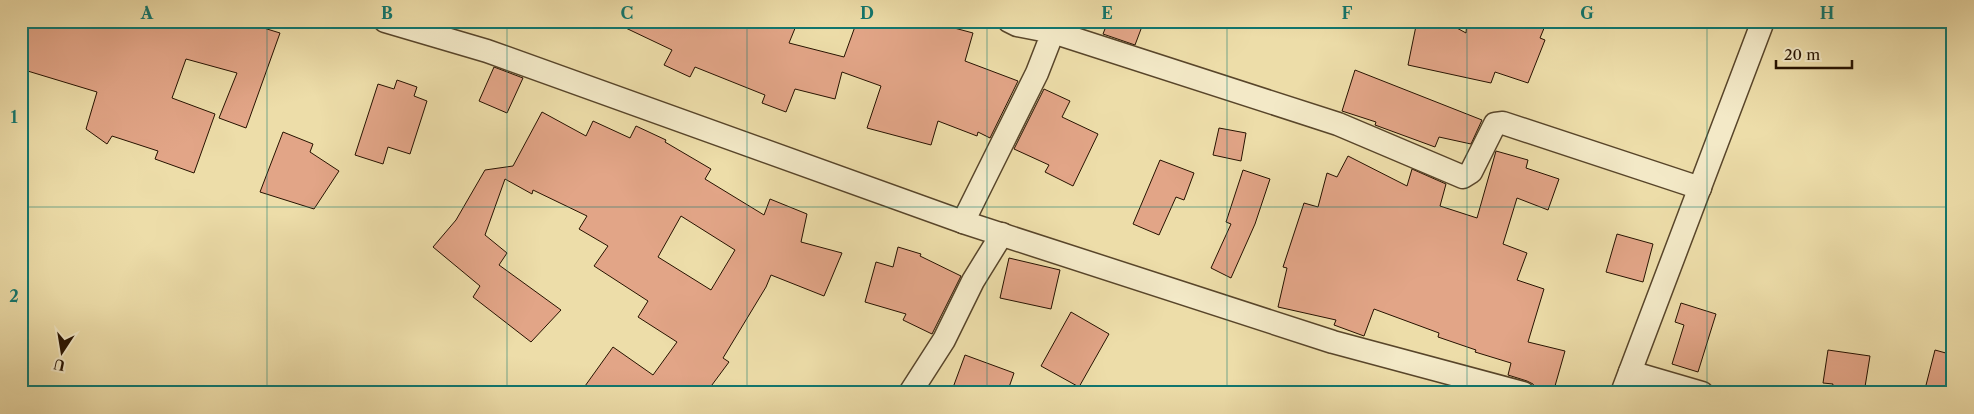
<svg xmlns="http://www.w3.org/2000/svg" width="1974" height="414" font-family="'Libre Caslon Text',serif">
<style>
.building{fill:#e2a587;stroke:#261200;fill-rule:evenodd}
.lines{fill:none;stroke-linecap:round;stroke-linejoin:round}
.street-casing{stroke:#58452a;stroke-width:25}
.street{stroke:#f3e9c7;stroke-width:22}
.grid{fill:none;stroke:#0f766e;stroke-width:1;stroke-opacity:0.55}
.neatline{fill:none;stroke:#0f766e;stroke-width:2}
.grid-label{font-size:16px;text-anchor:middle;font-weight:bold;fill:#0f766e}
</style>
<rect width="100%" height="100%" fill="#eddda9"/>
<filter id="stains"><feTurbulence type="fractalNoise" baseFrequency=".004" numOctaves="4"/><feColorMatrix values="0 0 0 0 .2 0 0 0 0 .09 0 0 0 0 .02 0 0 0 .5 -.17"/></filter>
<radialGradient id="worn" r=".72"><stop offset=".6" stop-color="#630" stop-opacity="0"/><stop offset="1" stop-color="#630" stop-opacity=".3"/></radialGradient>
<g class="building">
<path d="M21 21H241L280 33 246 128 219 118 237 73 186 59 172 98 215 114 194 173 155 159 158 151 112 136 107 144 86 129 97 92 21 69Z"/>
<path d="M611 21H798L789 43 844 57 857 21H928L973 33 965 61 1018 81 990 138 978 132 977 136 938 121 931 145 867 128 881 86 842 72 835 99 795 89 786 112 762 103 765 95 695 67 690 77 664 65 672 50Z"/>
<path d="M1108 21H1144L1135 45 1103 34Z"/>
<path d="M1417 21H1444L1466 33 1467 21H1547L1540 38 1545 40 1528 83 1495 72 1491 83 1408 65Z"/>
<path d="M494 67 523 78 507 113 479 101Z"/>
<path d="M1355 70 1482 120 1471 144 1439 137 1435 147 1375 125 1376 122 1342 111Z"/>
<path d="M397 80 417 87 414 96 427 101 410 154 388 147 383 164 355 155 378 84 394 89Z"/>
<path d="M1044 89 1070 101 1062 117 1098 134 1073 186 1045 172 1049 165 1014 149Z"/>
<path d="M542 112 586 136 593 121 630 138 636 126 666 140 665 142 711 169 705 179 764 215 770 199 807 214 801 242 842 253 824 296 771 275 766 287 723 358 729 362 706 393H580L613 347 653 375 677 342 638 317 648 301 594 266 608 246 579 229 587 216 533 190 532 194 505 179 485 235 507 253 499 265 561 310 531 342 473 297 480 286 433 247 456 220 485 170 513 166ZM681 216 735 250 711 290 658 257Z"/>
<path d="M1219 128 1246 133 1241 161 1213 155Z"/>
<path d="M283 132 313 144 310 152 339 171 314 209 260 192Z"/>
<path d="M1496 151 1528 160 1526 168 1559 179 1548 210 1517 198 1503 244 1527 253 1517 280 1544 289 1528 342 1565 351 1553 393 1536 391 1533 384 1527 381 1508 375 1511 363 1475 352 1476 350 1438 337 1439 333 1374 309 1364 336 1334 325 1336 320 1278 307 1287 268 1283 267 1304 203 1318 207 1327 173 1337 177 1348 156 1407 186 1412 169 1446 184 1440 206 1477 218Z"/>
<path d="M1160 160 1194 173 1184 200 1176 197 1159 235 1133 224Z"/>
<path d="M1243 170 1270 179 1255 224 1231 278 1211 268 1231 224 1226 222Z"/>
<path d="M1617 234 1653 244 1643 282 1606 272Z"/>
<path d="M898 247 921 254 920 256 961 276 932 334 903 320 906 314 865 302 876 262 893 267Z"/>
<path d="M1009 258 1060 270 1051 309 1000 298Z"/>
<path d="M1681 303 1716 314 1698 372 1672 364 1684 325 1675 322Z"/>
<path d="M1071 312 1109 334 1079 387 1041 366Z"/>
<path d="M1828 350 1870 356 1864 393H1831L1833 384 1823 383Z"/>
<path d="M1935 350 1953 355V393H1924Z"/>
<path d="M965 355 1014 373 1007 393H951Z"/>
</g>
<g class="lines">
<defs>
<g id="street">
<path d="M385 21 487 51 963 222 1333 342 1523 393"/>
<path d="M1053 32 1338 124 1463 177 1471 172 1495 124 1503 123 1700 188"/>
<path d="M963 222 1037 73 1053 32 1017 25 1009 21"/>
<path d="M1630 372 1702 393"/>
<path d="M910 393 944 340 973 281 1002 234"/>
<path d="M1622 393 1763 21"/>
</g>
</defs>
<use href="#street" class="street-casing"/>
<use href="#street" class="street"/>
</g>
<path class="grid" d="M267 21V393M507 21V393M747 21V393M987 21V393M1227 21V393M1467 21V393M1707 21V393M21 207H1953"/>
<rect width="1974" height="414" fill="none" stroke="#eddda9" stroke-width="55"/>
<g transform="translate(62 352) rotate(192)" stroke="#f3e9c7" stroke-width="4" paint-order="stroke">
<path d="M0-4L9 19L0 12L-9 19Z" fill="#261200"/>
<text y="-8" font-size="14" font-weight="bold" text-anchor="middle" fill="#261200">U</text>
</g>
<path d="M1776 60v8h76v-8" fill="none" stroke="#261200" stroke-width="2.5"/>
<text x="1784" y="60" font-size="15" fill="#261200" stroke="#f3e9c7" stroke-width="4" paint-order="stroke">20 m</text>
<rect x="28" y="28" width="1918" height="358" class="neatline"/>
<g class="grid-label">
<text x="147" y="19">A</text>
<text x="387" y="19">B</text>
<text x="627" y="19">C</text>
<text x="867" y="19">D</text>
<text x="1107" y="19">E</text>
<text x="1347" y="19">F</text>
<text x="1587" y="19">G</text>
<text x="1827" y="19">H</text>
<text x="14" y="123">1</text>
<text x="14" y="302">2</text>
</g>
<rect width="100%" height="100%" filter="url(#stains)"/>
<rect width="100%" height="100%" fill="url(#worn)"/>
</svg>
